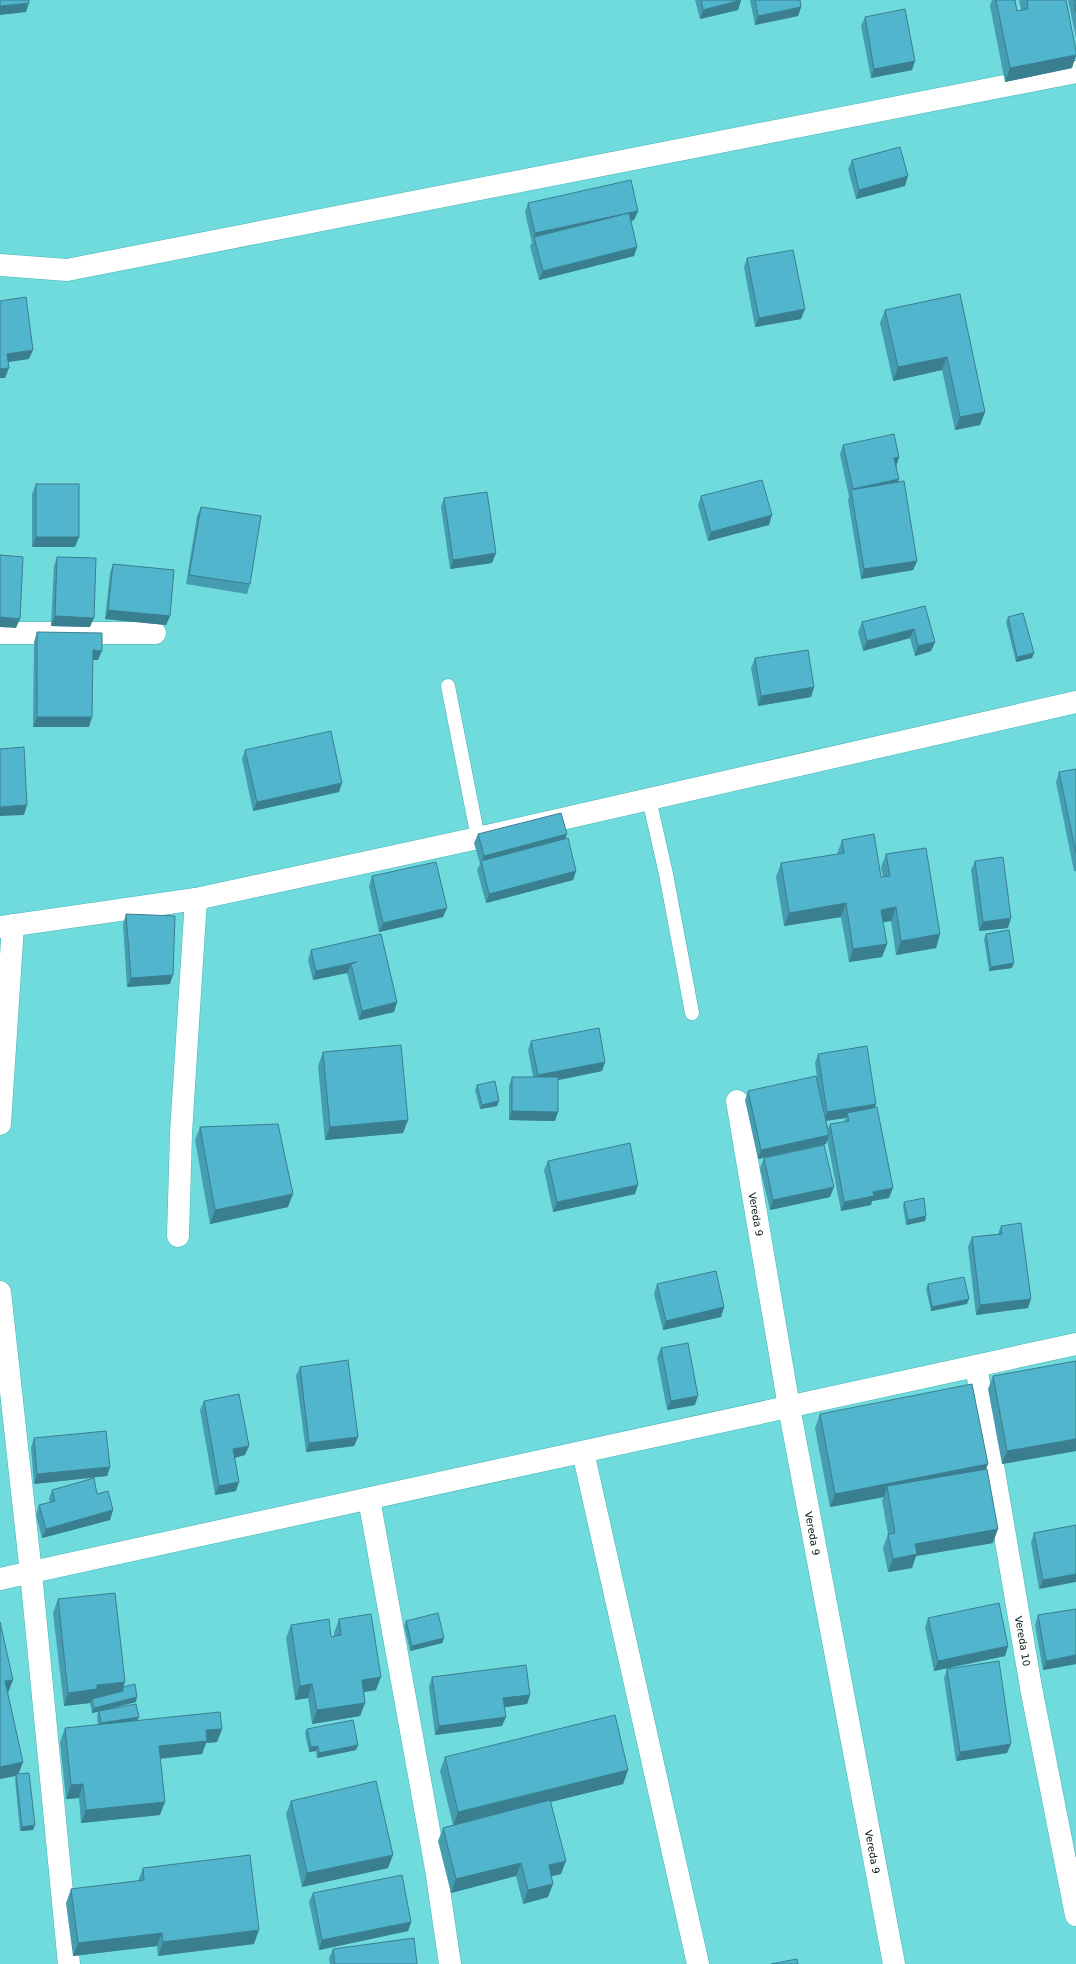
<svg xmlns="http://www.w3.org/2000/svg" width="1076" height="1964" font-family="'DejaVu Sans',sans-serif">
<style>
.lines{fill:none;stroke-linecap:round;stroke-linejoin:round}
.lane-casing{stroke:#44b3b4;stroke-width:15}
.street-casing{stroke:#44b3b4;stroke-width:23}
.lane{stroke:#fff;stroke-width:14}
.street{stroke:#fff;stroke-width:22}
.wall{fill:#469cb1;fill-rule:evenodd}
.shaded-wall{fill:#397f90}
.building{fill:#51b5ce;stroke:#397f90}
.labels{text-anchor:middle;stroke-width:3;stroke-linejoin:round;paint-order:stroke}
.street-label{font-size:10px;fill:#001313;stroke:#c2f3f3}
</style>
<rect width="100%" height="100%" fill="#70dbdd"/>
<g class="lines">
<defs>
<g id="lane">
<path d="M448 686 478 838"/>
<path d="M649 799 666 874 692 1013"/>
</g>
<g id="street">
<path d="M0 265 67 270 1076 72"/>
<path d="M0 633H155"/>
<path d="M0 927 196 899 478 838 1076 702"/>
<path id="s1" d="M737 1101 789 1407 894 1964"/>
<path d="M0 1124 13 925"/>
<path d="M178 1236 181 1133 196 899"/>
<path d="M0 1292 31 1573 69 1964"/>
<path id="s2" d="M976 1366 1032 1693 1076 1915"/>
<path d="M583 1452 698 1964"/>
<path d="M369 1499 436 1869 450 1964"/>
<path d="M0 1579 1076 1344"/>
</g>
</defs>
<use href="#lane" class="lane-casing"/>
<use href="#street" class="street-casing"/>
<use href="#lane" class="lane"/>
<use href="#street" class="street"/>
</g>
<g class="wall">
<path d="M695 0H741L738 10 700 19Z"/>
<path d="M750 0H800L801 7 798 16 755 25Z"/>
<path d="M992 0H1015L1017 11 1021 10 1019 0H1066L1072 68 1005 82 990 6Z"/>
<path d="M1068 0H1076V38Z"/>
<path d="M865 17 912 70 871 78 861 26Z"/>
<path d="M852 160 905 186 856 199 848 169Z"/>
<path d="M528 203 638 211 634 220 631 221 637 247 634 256 539 280 530 246 532 243 525 212Z"/>
<path d="M747 258 801 319 755 327 744 267Z"/>
<path d="M960 294 985 412 980 425 955 430 942 370 893 381 880 323 885 310Z"/>
<path d="M843 445 899 457 896 466 898 482 917 561 913 570 861 579 848 500 849 497 840 454Z"/>
<path d="M36 484 75 547H32V494Z"/>
<path d="M701 496 769 525 708 541 698 505Z"/>
<path d="M444 498 492 563 450 569 441 507Z"/>
<path d="M201 507 250 584 247 594 186 584 197 516Z"/>
<path d="M57 557 90 627 51 626 54 566Z"/>
<path d="M113 564 170 616 166 625 105 619 110 573Z"/>
<path d="M925 606 935 642 931 651 915 656 910 638 863 651 858 632 862 622Z"/>
<path d="M1008 617 1032 658 1016 662 1006 622Z"/>
<path d="M37 632 98 660H93L89 727H33L34 642Z"/>
<path d="M755 658 814 687 811 697 758 706 751 668Z"/>
<path d="M245 750 339 792 253 811 242 759Z"/>
<path d="M1076 769V871H1074L1056 782 1059 772Z"/>
<path d="M478 834H567L565 839 576 871 573 880 486 903 477 870 480 864 474 843Z"/>
<path d="M842 840 881 877H883L881 867 886 854 940 934 936 948 896 955 891 921 883 922 887 944 882 957 849 962 841 917 784 926 776 877 781 863 837 854Z"/>
<path d="M975 861 1008 928 979 931 971 870Z"/>
<path d="M372 876 443 917 379 932 369 886Z"/>
<path d="M126 914 170 984 127 987 123 924Z"/>
<path d="M381 934 397 1002 394 1012 359 1020 347 973 313 980 308 960 311 950Z"/>
<path d="M986 934 1012 968 989 971 984 939Z"/>
<path d="M531 1041 605 1062 602 1071 558 1080 555 1121 509 1120V1086L512 1077H533L528 1050Z"/>
<path d="M323 1052 408 1120 403 1133 325 1140 318 1066Z"/>
<path d="M818 1054 875 1108 889 1198 872 1201 871 1205 841 1211 827 1139 826 1144 758 1159 745 1100 748 1091 818 1086 815 1063ZM846 1118 844 1122 830 1124 828 1129 826 1121Z"/>
<path d="M477 1085 497 1106 480 1109 475 1090Z"/>
<path d="M200 1127 288 1207 210 1224 195 1140Z"/>
<path d="M764 1158 830 1197 770 1210 760 1168Z"/>
<path d="M548 1161 635 1194 553 1212 544 1170Z"/>
<path d="M904 1202 926 1216 925 1221 906 1225 903 1206Z"/>
<path d="M1001 1226 1028 1308 976 1315 968 1247 972 1237 998 1234Z"/>
<path d="M657 1284 724 1307 721 1317 663 1330 654 1294Z"/>
<path d="M928 1284 967 1304 931 1311 926 1289Z"/>
<path d="M661 1348 695 1405 667 1410 657 1358Z"/>
<path d="M1076 1361V1451L1002 1464 988 1389 993 1376Z"/>
<path d="M300 1367 358 1437 354 1446 306 1452 296 1376Z"/>
<path d="M204 1401 245 1455 235 1458 236 1491 215 1495 200 1410Z"/>
<path d="M820 1414 986 1469 993 1543 916 1556 912 1568 888 1572 883 1548 888 1534 882 1500 884 1497 830 1507 815 1428Z"/>
<path d="M34 1438 110 1467 107 1476 34 1484 31 1448Z"/>
<path d="M52 1490 97 1494 113 1510 110 1520 42 1538 36 1515 39 1505 50 1502 49 1499Z"/>
<path d="M1076 1525 1039 1589 1031 1542 1034 1533Z"/>
<path d="M58 1599 125 1682 123 1687 136 1702 109 1709 139 1717 137 1720 222 1729 217 1742 206 1743 202 1754 160 1759V1815L81 1823 79 1798 66 1799 60 1742 65 1728 98 1725 97 1716 98 1712 92 1713 90 1703 64 1706 53 1613Z"/>
<path d="M1076 1609V1664L1043 1670 1035 1625 1038 1615Z"/>
<path d="M928 1618 1008 1646 1005 1656 934 1671 925 1627Z"/>
<path d="M339 1619 376 1690 364 1692 365 1703 360 1716 312 1724 308 1698 295 1700 286 1638 291 1625 331 1637 334 1636V1633Z"/>
<path d="M406 1621 444 1638 442 1643 410 1651 404 1626Z"/>
<path d="M947 1669 1007 1753 956 1761 944 1678Z"/>
<path d="M432 1677 530 1695 527 1704 505 1707 502 1726 435 1735 429 1687Z"/>
<path d="M8 1693 23 1762 18 1774 33 1830 20 1831 15 1779 16 1776Z"/>
<path d="M307 1729 356 1750 317 1758 316 1751 309 1752 305 1733Z"/>
<path d="M445 1757 628 1770 623 1784 551 1802 561 1874 552 1876 548 1897 523 1904 516 1876 451 1893 438 1841 443 1828 453 1825 440 1771Z"/>
<path d="M291 1801 388 1868 302 1887 286 1814Z"/>
<path d="M143 1868 254 1944 158 1956 157 1946 73 1956 66 1903 71 1889 138 1881Z"/>
<path d="M313 1893 411 1922 408 1931 319 1950 309 1902Z"/>
<path d="M333 1949 417 1964H330L329 1958Z"/>
</g>
<g class="shaded-wall">
<path d="M741 0 738 10 700 19 703 10Z"/>
<path d="M29 3 26 12 0 15V6Z"/>
<path d="M801 7 798 16 755 25 758 16Z"/>
<path d="M1076 55V56L1072 68 1005 82 1010 68Z"/>
<path d="M915 61 912 70 871 78 874 69Z"/>
<path d="M908 176 905 186 856 199 859 190Z"/>
<path d="M638 211 634 220 535 242 534 237 535 233Z"/>
<path d="M637 247 634 256 539 280 543 271Z"/>
<path d="M805 309 801 319 755 327 759 318Z"/>
<path d="M33 350 29 359 3 363 7 354Z"/>
<path d="M947 357 942 370 893 381 898 367Z"/>
<path d="M9 368 5 378H0V369Z"/>
<path d="M985 412 980 425 955 430 960 417Z"/>
<path d="M899 457 896 467 894 458Z"/>
<path d="M899 479 895 488 851 492 853 489Z"/>
<path d="M772 515 769 525 708 541 711 532Z"/>
<path d="M36 537H79L75 547H32Z"/>
<path d="M496 553 492 563 450 569 453 560Z"/>
<path d="M917 561 913 570 861 579 864 569Z"/>
<path d="M108 610 170 616 166 625 105 619Z"/>
<path d="M55 616 94 618 90 627 51 626Z"/>
<path d="M0 617 20 619 16 628 0 627Z"/>
<path d="M914 629 910 638 863 651 867 641Z"/>
<path d="M935 642 931 651 915 656 918 646Z"/>
<path d="M93 650 102 651 98 660H89Z"/>
<path d="M1034 653 1032 658 1016 662 1017 657Z"/>
<path d="M814 687 811 697 758 706 761 696Z"/>
<path d="M37 717H92L89 727H33Z"/>
<path d="M342 783 339 792 253 811 257 802Z"/>
<path d="M27 805 24 815 0 816V807Z"/>
<path d="M567 834 563 844 481 863 484 856Z"/>
<path d="M576 871 573 880 486 903 489 894Z"/>
<path d="M846 903 841 917 784 926 789 913Z"/>
<path d="M896 907 891 921 876 923 881 910Z"/>
<path d="M447 908 443 917 379 932 383 923Z"/>
<path d="M1011 918 1008 928 979 931 983 922Z"/>
<path d="M940 934 936 948 896 955 901 941Z"/>
<path d="M887 944 882 957 849 962 853 949Z"/>
<path d="M357 962 351 964 347 973 313 980 316 971Z"/>
<path d="M1014 963 1012 968 989 971 991 967Z"/>
<path d="M173 975 170 984 127 987 131 978Z"/>
<path d="M397 1002 394 1012 359 1020 362 1011Z"/>
<path d="M605 1062 602 1071 534 1085 538 1075Z"/>
<path d="M499 1101 497 1106 480 1109 482 1105Z"/>
<path d="M876 1104 873 1113H847L846 1118 824 1121 827 1112Z"/>
<path d="M512 1111 558 1112 555 1121 509 1120Z"/>
<path d="M408 1120 403 1133 325 1140 330 1127Z"/>
<path d="M829 1135 826 1144 758 1159 761 1150Z"/>
<path d="M638 1185 635 1194 553 1212 557 1202Z"/>
<path d="M834 1187 830 1197 770 1210 773 1200Z"/>
<path d="M893 1188 889 1198 872 1201 871 1205 841 1211 844 1202 873 1192Z"/>
<path d="M293 1194 288 1207 210 1224 215 1210Z"/>
<path d="M926 1216 925 1221 906 1225 908 1220Z"/>
<path d="M969 1299 967 1304 931 1311 932 1307Z"/>
<path d="M1031 1299 1028 1308 976 1315 980 1305Z"/>
<path d="M724 1307 721 1317 663 1330 666 1321Z"/>
<path d="M698 1396 695 1405 667 1410 671 1401Z"/>
<path d="M358 1437 354 1446 306 1452 309 1443Z"/>
<path d="M1076 1439V1451L1002 1464 1007 1451Z"/>
<path d="M249 1446 245 1455 230 1459 233 1449Z"/>
<path d="M988 1464 983 1477 887 1486 884 1497 830 1507 835 1494Z"/>
<path d="M110 1467 107 1476 34 1484 37 1474Z"/>
<path d="M239 1482 236 1491 215 1495 219 1486Z"/>
<path d="M113 1510 110 1520 42 1538 46 1529Z"/>
<path d="M998 1529 993 1543 916 1556 912 1568 888 1572 893 1559 915 1544Z"/>
<path d="M1076 1574V1582L1039 1589 1043 1580Z"/>
<path d="M444 1638 442 1643 410 1651 412 1646Z"/>
<path d="M1008 1646 1005 1656 934 1671 938 1661Z"/>
<path d="M1076 1655V1664L1043 1670 1046 1661Z"/>
<path d="M381 1677 376 1690 357 1693 362 1680Z"/>
<path d="M13 1680 8 1693 5 1681Z"/>
<path d="M125 1682 120 1695 94 1698 93 1703 92 1699 90 1703 64 1706 68 1693 97 1685Z"/>
<path d="M312 1684 308 1698 295 1700 300 1686Z"/>
<path d="M530 1695 527 1704 500 1708 503 1698Z"/>
<path d="M137 1697 136 1702 92 1713 94 1708Z"/>
<path d="M365 1703 360 1716 312 1724 317 1710Z"/>
<path d="M139 1717 137 1721 99 1728 101 1723Z"/>
<path d="M506 1717 502 1726 435 1735 439 1726Z"/>
<path d="M222 1729 217 1742 206 1743 202 1754 154 1759 159 1746 206 1730Z"/>
<path d="M1011 1744 1007 1753 956 1761 960 1752Z"/>
<path d="M358 1745 356 1750 317 1758 319 1753Z"/>
<path d="M318 1746 316 1751 309 1752 311 1747Z"/>
<path d="M23 1762 18 1775 16 1774V1776L0 1779V1767Z"/>
<path d="M628 1770 623 1784 453 1826 458 1812Z"/>
<path d="M83 1784 79 1798 66 1799 71 1785Z"/>
<path d="M165 1802 160 1815 81 1823 86 1810Z"/>
<path d="M35 1825 33 1830 20 1831 22 1827Z"/>
<path d="M393 1855 388 1868 302 1887 307 1873Z"/>
<path d="M566 1861 561 1874 544 1878 549 1865Z"/>
<path d="M521 1863 516 1876 451 1893 456 1879Z"/>
<path d="M553 1884 548 1897 523 1904 528 1890Z"/>
<path d="M411 1922 408 1931 319 1950 322 1940Z"/>
<path d="M259 1930 254 1944 158 1956 163 1942Z"/>
<path d="M162 1933 157 1946 73 1956 78 1943Z"/>
</g>
<g class="building">
<path d="M0 0H29V3L0 6Z"/>
<path d="M701 0H741L703 10Z"/>
<path d="M755 0H800L801 7 758 16Z"/>
<path d="M996 0H1015L1017 11 1028 9 1027 0H1066L1076 51V55L1010 68Z"/>
<path d="M1074 0H1076V12Z"/>
<path d="M905 9 915 61 874 69 865 17Z"/>
<path d="M900 147 908 176 859 190 852 160Z"/>
<path d="M631 180 638 211 535 233 528 203Z"/>
<path d="M629 213 637 247 543 271 534 237Z"/>
<path d="M793 250 805 309 759 318 747 258Z"/>
<path d="M960 294 985 412 960 417 947 357 898 367 885 310Z"/>
<path d="M26 297 33 350 7 354 9 368 0 369V301Z"/>
<path d="M894 434 899 457 894 458 899 479 853 489 843 445Z"/>
<path d="M762 480 772 515 711 532 701 496Z"/>
<path d="M904 481 917 561 864 569 851 490Z"/>
<rect x="36" y="484" width="43" height="53"/>
<path d="M487 492 496 553 453 560 444 498Z"/>
<path d="M201 507 261 516 250 584 189 575Z"/>
<path d="M0 555 23 557 20 619 0 617Z"/>
<path d="M57 557 96 558 94 618 55 616Z"/>
<path d="M113 564 174 570 170 616 108 610Z"/>
<path d="M925 606 935 642 918 646 914 629 867 641 862 622Z"/>
<path d="M1023 613 1034 653 1017 657 1008 617Z"/>
<path d="M37 632 102 633V651L93 650 92 717H37Z"/>
<path d="M808 650 814 687 761 696 755 658Z"/>
<path d="M331 731 342 783 257 802 245 750Z"/>
<path d="M24 747 27 805 0 807V749Z"/>
<path d="M1076 769V853L1059 772Z"/>
<path d="M561 813 567 834 484 856 478 834Z"/>
<path d="M874 834 881 877 890 876 886 854 926 848 940 934 901 941 896 907 881 910 887 944 853 949 846 903 789 913 781 863 844 853 842 840Z"/>
<path d="M568 838 576 871 489 894 481 861Z"/>
<path d="M1003 857 1011 918 983 922 975 861Z"/>
<path d="M436 862 447 908 383 923 372 876Z"/>
<path d="M126 914 175 916 173 975 131 978Z"/>
<path d="M1009 930 1014 963 991 967 986 934Z"/>
<path d="M381 934 397 1002 362 1011 351 964 357 962 316 971 311 950Z"/>
<path d="M599 1028 605 1062 538 1075 531 1041Z"/>
<path d="M401 1045 408 1120 330 1127 323 1052Z"/>
<path d="M867 1046 876 1104 827 1112 818 1054Z"/>
<path d="M816 1076 829 1135 761 1150 748 1091Z"/>
<path d="M512 1077H558V1112L512 1111Z"/>
<path d="M495 1081 499 1101 482 1105 477 1085Z"/>
<path d="M877 1107 893 1188 873 1192 874 1196 844 1202 830 1124 849 1121 847 1113Z"/>
<path d="M278 1124 293 1194 215 1210 200 1127Z"/>
<path d="M630 1143 638 1185 557 1202 548 1161Z"/>
<path d="M824 1145 834 1187 773 1200 764 1158Z"/>
<path d="M924 1198 926 1216 908 1220 904 1202Z"/>
<path d="M1021 1223 1031 1299 980 1305 972 1237 1002 1234 1001 1226Z"/>
<path d="M716 1271 724 1307 666 1321 657 1284Z"/>
<path d="M964 1277 969 1299 932 1307 928 1284Z"/>
<path d="M688 1343 698 1396 671 1401 661 1348Z"/>
<path d="M348 1360 358 1437 309 1443 300 1367Z"/>
<path d="M1076 1361V1439L1007 1451 993 1376Z"/>
<path d="M972 1384 988 1464 835 1494 820 1414Z"/>
<path d="M239 1394 249 1446 233 1449 239 1482 219 1486 204 1401Z"/>
<path d="M106 1431 110 1467 37 1474 34 1438Z"/>
<path d="M987 1469 998 1529 915 1544 917 1554 893 1559 888 1534 895 1533 887 1486Z"/>
<path d="M94 1478 97 1494 108 1491 113 1510 46 1529 39 1505 55 1501 52 1490Z"/>
<path d="M1076 1525V1574L1043 1580 1034 1533Z"/>
<path d="M115 1593 125 1682 97 1685V1689L68 1693 58 1599Z"/>
<path d="M999 1603 1008 1646 938 1661 928 1618Z"/>
<path d="M1076 1609V1655L1046 1661 1038 1615Z"/>
<path d="M438 1613 444 1638 412 1646 406 1621Z"/>
<path d="M371 1614 381 1677 362 1680 365 1703 317 1710 312 1684 300 1686 291 1625 329 1619 331 1637 341 1635 339 1619Z"/>
<path d="M0 1622 13 1680 5 1681 23 1762 0 1767Z"/>
<path d="M999 1661 1011 1744 960 1752 947 1669Z"/>
<path d="M526 1665 530 1695 503 1698 506 1717 439 1726 432 1677Z"/>
<path d="M135 1684 137 1697 94 1708 92 1699 123 1691V1687Z"/>
<path d="M136 1704 139 1717 101 1723 99 1711Z"/>
<path d="M220 1712 222 1729 206 1730 207 1741 159 1746 165 1802 86 1810 83 1784 71 1785 65 1728Z"/>
<path d="M615 1715 628 1770 458 1812 445 1757Z"/>
<path d="M353 1720 358 1745 319 1753 318 1746 311 1747 307 1729Z"/>
<path d="M29 1773 35 1825 22 1827 16 1774Z"/>
<path d="M376 1781 393 1855 307 1873 291 1801Z"/>
<path d="M550 1800 566 1861 549 1865 553 1884 528 1890 521 1863 456 1879 443 1828Z"/>
<path d="M250 1855 259 1930 163 1942 162 1933 78 1943 71 1889 144 1880 143 1868Z"/>
<path d="M402 1875 411 1922 322 1940 313 1893Z"/>
<path d="M414 1938 417 1964H335L333 1949Z"/>
<path d="M797 1959 798 1964H771Z"/>
</g>
<g class="labels">
<g class="street-label">
<text dy="4" stroke="none"><textPath href="#s1" startOffset="115">Vereda 9</textPath></text>
<text dy="4" stroke="none"><textPath href="#s1" startOffset="439">Vereda 9</textPath></text>
<text dy="4" stroke="none"><textPath href="#s2" startOffset="279">Vereda 10</textPath></text>
<text dy="4" stroke="none"><textPath href="#s1" startOffset="763">Vereda 9</textPath></text>
</g>
</g>
</svg>
